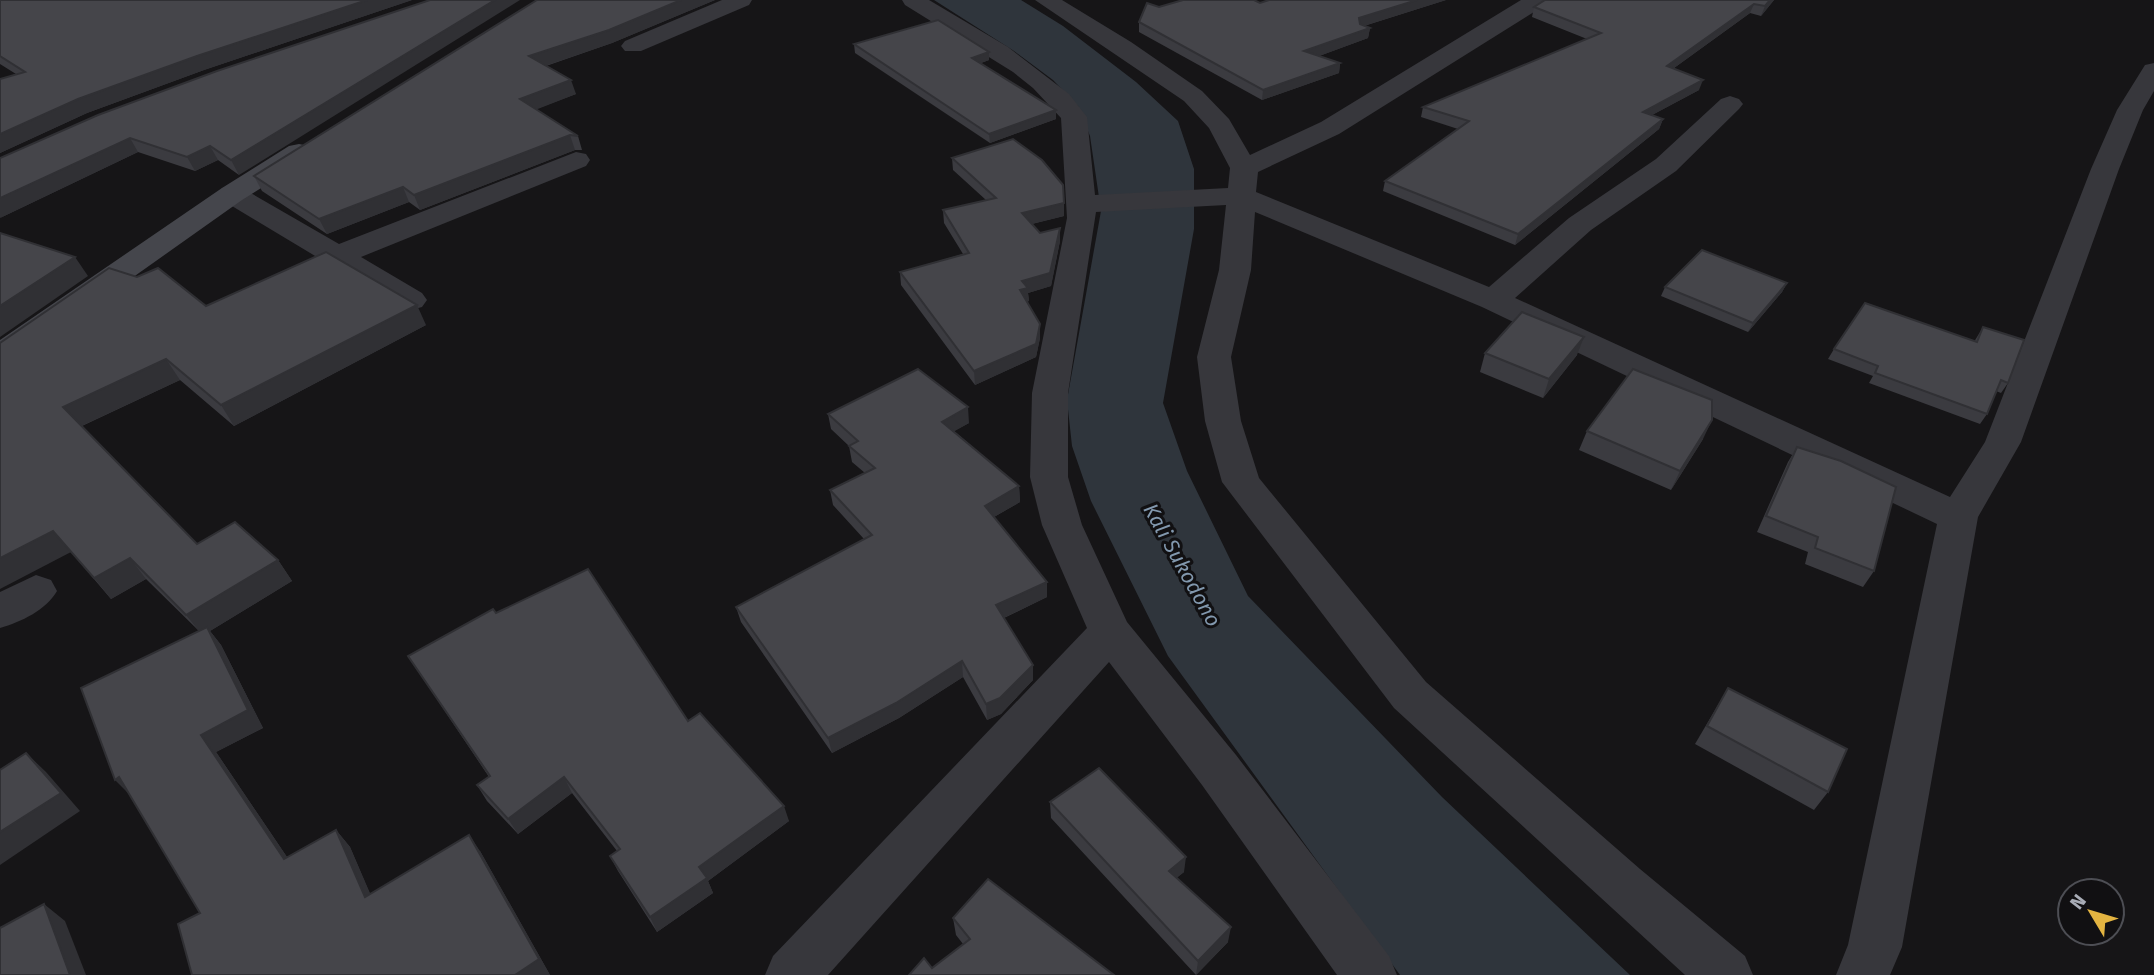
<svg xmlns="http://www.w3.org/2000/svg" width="2154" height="975" font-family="'Fira Sans',sans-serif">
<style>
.water{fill:#2f353c}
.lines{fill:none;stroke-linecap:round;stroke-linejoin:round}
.minor{fill:#37373c;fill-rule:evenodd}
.secondary{fill:#45464c;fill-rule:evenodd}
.wall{fill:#3b3b40}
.shaded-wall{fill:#303034}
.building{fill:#45454a;stroke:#303034;stroke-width:2}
.labels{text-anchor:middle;stroke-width:6;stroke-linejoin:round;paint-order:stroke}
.water-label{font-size:21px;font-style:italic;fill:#8298ae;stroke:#111012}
</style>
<rect width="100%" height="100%" fill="#161517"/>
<path class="water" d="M934 0H1021L1063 26 1136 82 1178 121 1194 169V229L1163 403 1187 471 1248 596 1442 797 1630 975H1400L1168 656 1091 501 1072 446 1067 400 1101 211 1090 136 1078 106 1053 80 1014 51Z"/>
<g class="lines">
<g class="minor">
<path d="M722 0H752L749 5 641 51H625L621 46 625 41Z"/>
<path d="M902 0H929L1008 47 1069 94 1087 117 1095 195 1228 188 1230 168 1209 128 1184 101 1035 0H1062L1131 42 1202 91 1229 119 1250 155 1321 122 1521 0H1548L1545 5 1339 134 1258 172 1256 192 1489 287 1569 218 1656 159 1721 99 1730 96 1739 99 1743 104 1739 109 1676 171 1591 230 1515 298 1950 497 1985 442 2091 169 2117 110 2145 65 2154 63V91L2143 110 2119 169 2021 442 1978 517 1902 947 1890 975H1836L1848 945 1937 524 1482 307 1255 212 1251 270 1231 357 1241 421 1259 478 1426 682 1640 869 1745 956 1753 975H1685L1394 708 1222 482 1205 421 1197 357 1219 270 1226 205 1096 212 1068 393V477L1082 525 1127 622 1236 755 1389 956 1397 975H1337L1202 785 1109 662 828 975H765L773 956 1087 628 1042 525 1030 477 1032 393 1067 218 1061 118 1033 88 1013 72 905 5Z"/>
<path d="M576 152 586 154 590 160 586 166 361 257 422 293 427 300 422 307 411 310 400 307 222 200 218 194 222 188 232 185 242 188 339 244Z"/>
<path d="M36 575 51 580 57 591C46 610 21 622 0 628V592Z"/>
</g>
<path class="secondary" d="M299 144 309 146 313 152 309 158 242 200 12 363 0 367V340L222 188 289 146Z"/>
</g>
<g class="wall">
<path d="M0 0H412L204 70 87 113 0 153V79L16 74 0 64Z"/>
<path d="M537 0H715L612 43 546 66 576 94 536 109 578 136 582 150H575L420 210 409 202 327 234 262 191 254 176Z"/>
<path d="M1446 0 1364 26 1370 28 1368 38 1319 56 1340 63 1339 73 1262 100 1139 32V22L1159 7 1260 3Z"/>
<path d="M1545 0H1774L1761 16 1750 13 1674 68 1699 90 1652 115 1663 119 1659 129 1515 245 1383 191 1385 181 1458 129 1421 117 1423 107 1587 39 1532 17 1534 7Z"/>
<path d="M854 44 989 60 981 63 1056 119 990 143 855 53Z"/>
<path d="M217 71 239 175 218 160 195 171 138 152 0 218Z"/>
<path d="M952 158 1064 216 1032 224 1040 233 1060 241 1051 286 1028 293 1029 301 1026 302 1040 338 1036 357 975 385 901 285 900 272 963 254 944 223 943 210 986 200 953 170Z"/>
<path d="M1787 283 1782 292 1748 332 1661 296 1665 287Z"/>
<path d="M206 306 426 325 234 426 180 380 82 426 197 544 278 560 292 581 210 631 221 645 263 728 216 752 287 857 336 830 350 847 370 894 480 851 550 975 200 913 199 631 146 579 111 599 71 552 0 343Z"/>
<path d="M1983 327 2008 383 2001 393 1996 391 1987 414 1980 424 1869 383 1873 376 1828 359 1834 349 1974 342Z"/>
<path d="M1485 353 1577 355 1543 398 1480 372Z"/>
<path d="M828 414 969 423 954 431 1019 486 1020 502 994 517 1047 597 1004 618 1033 665V680L1001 714 987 720 963 677 899 718 832 753 741 622 736 607 864 539 833 505 830 490 865 473 852 462 849 446 831 429Z"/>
<path d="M1587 431 1703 439 1671 490 1579 450Z"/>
<path d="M1797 447 1874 571 1863 587 1805 564 1808 552 1757 532 1788 462Z"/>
<path d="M496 613 688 721 789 821 708 881 713 893 657 932 618 871 610 856 617 851 572 793 518 834 487 801 477 785 489 777 408 656Z"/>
<path d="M1728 688 1828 792 1814 810 1695 744Z"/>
<path d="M1050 802 1184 872 1176 878 1228 942 1196 975 1051 818Z"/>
<path d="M953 918 1114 975 932 968 963 944 956 935Z"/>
</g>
<g class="shaded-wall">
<path d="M367 0H412L204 70 87 113 0 153V134L78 99 197 56Z"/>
<path d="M495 0H520L239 175 231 160Z"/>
<path d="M681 0H715L612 43 533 70 529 56Z"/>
<path d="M1417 0H1446L1357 28 1359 18Z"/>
<path d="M1770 0H1774L1761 16 1765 6Z"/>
<path d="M1754 4 1750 13 1663 76 1667 66Z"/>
<path d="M1370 28 1368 38 1303 62 1304 51Z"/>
<path d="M989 52V60L973 66 972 58Z"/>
<path d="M1340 63 1339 73 1262 100 1263 90Z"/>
<path d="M571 80 576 94 525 114 520 99Z"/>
<path d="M1703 80 1699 90 1639 122 1643 112Z"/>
<path d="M1056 110V119L990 143 989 134Z"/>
<path d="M1663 119 1659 129 1515 245 1518 234Z"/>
<path d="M570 135 575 150 420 210 414 195Z"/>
<path d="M130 138 138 152 0 218V198Z"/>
<path d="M210 146 218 160 195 171 187 157Z"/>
<path d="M403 187 409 202 327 234 319 219Z"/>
<path d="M1064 203V216L1023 226 1022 213Z"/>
<path d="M1060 228V241L1051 286 1028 293 1029 301 1020 304V290L1022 281Z"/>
<path d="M75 257 88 276 0 337V306Z"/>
<path d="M1787 283 1782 292 1748 332 1753 323Z"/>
<path d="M417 305 426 325 234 426 221 405Z"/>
<path d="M1040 324V338L1036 357 975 385 974 371Z"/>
<path d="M1584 337 1577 355 1543 398 1549 379Z"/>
<path d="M166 359 180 380 79 427 63 407Z"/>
<path d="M968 407 969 423 944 437 942 422Z"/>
<path d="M1712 420 1703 439 1671 490 1680 471Z"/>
<path d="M1019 486 1020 502 987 521 985 506Z"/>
<path d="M53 531 71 552 0 589V558Z"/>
<path d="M130 558 146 579 111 599 94 578Z"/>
<path d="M278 560 292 581 210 631 221 645 263 728 216 752 299 875 284 859 201 735 203 636 186 615Z"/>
<path d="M1047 582V597L997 621 996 605Z"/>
<path d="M962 661 963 677 899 718 832 753 828 738Z"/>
<path d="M1033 665V680L1001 714 987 720 986 704Z"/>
<path d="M26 753 46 772 80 811 0 865V832Z"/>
<path d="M119 777 132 797 115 780Z"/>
<path d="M564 777 572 793 518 834 508 819Z"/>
<path d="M784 806 789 821 708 881 713 893 657 932 650 917 699 867Z"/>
<path d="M336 830 350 847 379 914 365 897Z"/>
<path d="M469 835 480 851 550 975H515Z"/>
<path d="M1186 857 1184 872 1167 886 1169 871Z"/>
<path d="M44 904 65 921 86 975H70Z"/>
<path d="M1231 927 1228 942 1196 975 1198 961Z"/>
</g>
<g class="building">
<path d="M0 0H367L197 56 78 99 0 134V79L25 72 0 56Z"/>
<path d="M430 0H495L231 160 210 146 187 157 130 138 0 198V158L98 115 217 71Z"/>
<path d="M537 0H681L609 30 529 56 571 80 520 99 578 136 570 135 414 195 403 187 319 219 254 176Z"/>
<path d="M1183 0H1254L1260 3 1269 0H1417L1359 18 1360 24 1370 28 1304 51 1340 63 1263 90 1139 22 1147 3 1159 7Z"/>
<path d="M1545 0H1770L1765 6 1754 4 1667 66 1703 80 1643 112 1663 119 1518 234 1385 181 1469 121 1423 107 1601 33 1534 7Z"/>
<path d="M938 20 989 52 972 58 1056 110 989 134 854 44Z"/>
<path d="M1013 139 1042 160 1063 185 1064 203 1022 213 1040 233 1060 228 1050 273 1022 281 1028 288 1020 290 1040 324 1036 344 974 371 900 272 969 253 943 210 996 198 952 158Z"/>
<path d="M0 233 75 257 0 306Z"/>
<path d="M1702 250 1787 283 1753 323 1665 287Z"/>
<path d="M326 252 417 305 221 405 166 359 63 407 197 544 235 522 278 560 186 615 130 558 94 578 53 531 0 558V343L109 268 137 277 158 268 206 306Z"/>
<path d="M1865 303 1977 342 1983 327 2024 340 2008 383 2001 380 1987 414 1875 373 1878 366 1834 349Z"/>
<path d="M1522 312 1584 337 1549 379 1485 353Z"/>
<path d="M918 369 968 407 942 422 1019 486 985 506 1047 582 996 605 1033 665 1000 698 986 704 962 661 896 703 828 738 736 607 872 535 830 490 875 468 849 446 858 441 828 414Z"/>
<path d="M1633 369 1712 400V420L1680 471 1587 431Z"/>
<path d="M1797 447 1841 461 1896 487 1874 571 1815 548 1818 537 1766 516Z"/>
<path d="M588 569 688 721 700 713 784 806 699 867 707 878 650 917 610 856 620 849 564 777 508 819 477 785 490 776 408 656 493 609 496 613Z"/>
<path d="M207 627 248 710 201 735 284 859 336 830 365 897 469 835 539 959 515 975H192L178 924 200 913 119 777 115 780 81 688Z"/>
<path d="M1728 688 1847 749 1828 792 1707 726Z"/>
<path d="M26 753 61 793 0 832V770Z"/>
<path d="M1099 768 1186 857 1169 871 1231 927 1198 961 1050 802Z"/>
<path d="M988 879 1114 975H909L924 958 932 968 970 939 953 918Z"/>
<path d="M44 904 70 975H0V928Z"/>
</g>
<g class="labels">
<g class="water-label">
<text transform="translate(1182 565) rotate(61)" y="7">Kali Sukodono</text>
</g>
</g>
<g transform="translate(2091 912) rotate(308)"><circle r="33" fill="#111012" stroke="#4d4e54" stroke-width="2"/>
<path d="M0-5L12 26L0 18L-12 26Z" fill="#e3b441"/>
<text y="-10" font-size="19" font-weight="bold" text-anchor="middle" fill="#a8acb6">N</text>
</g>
</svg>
